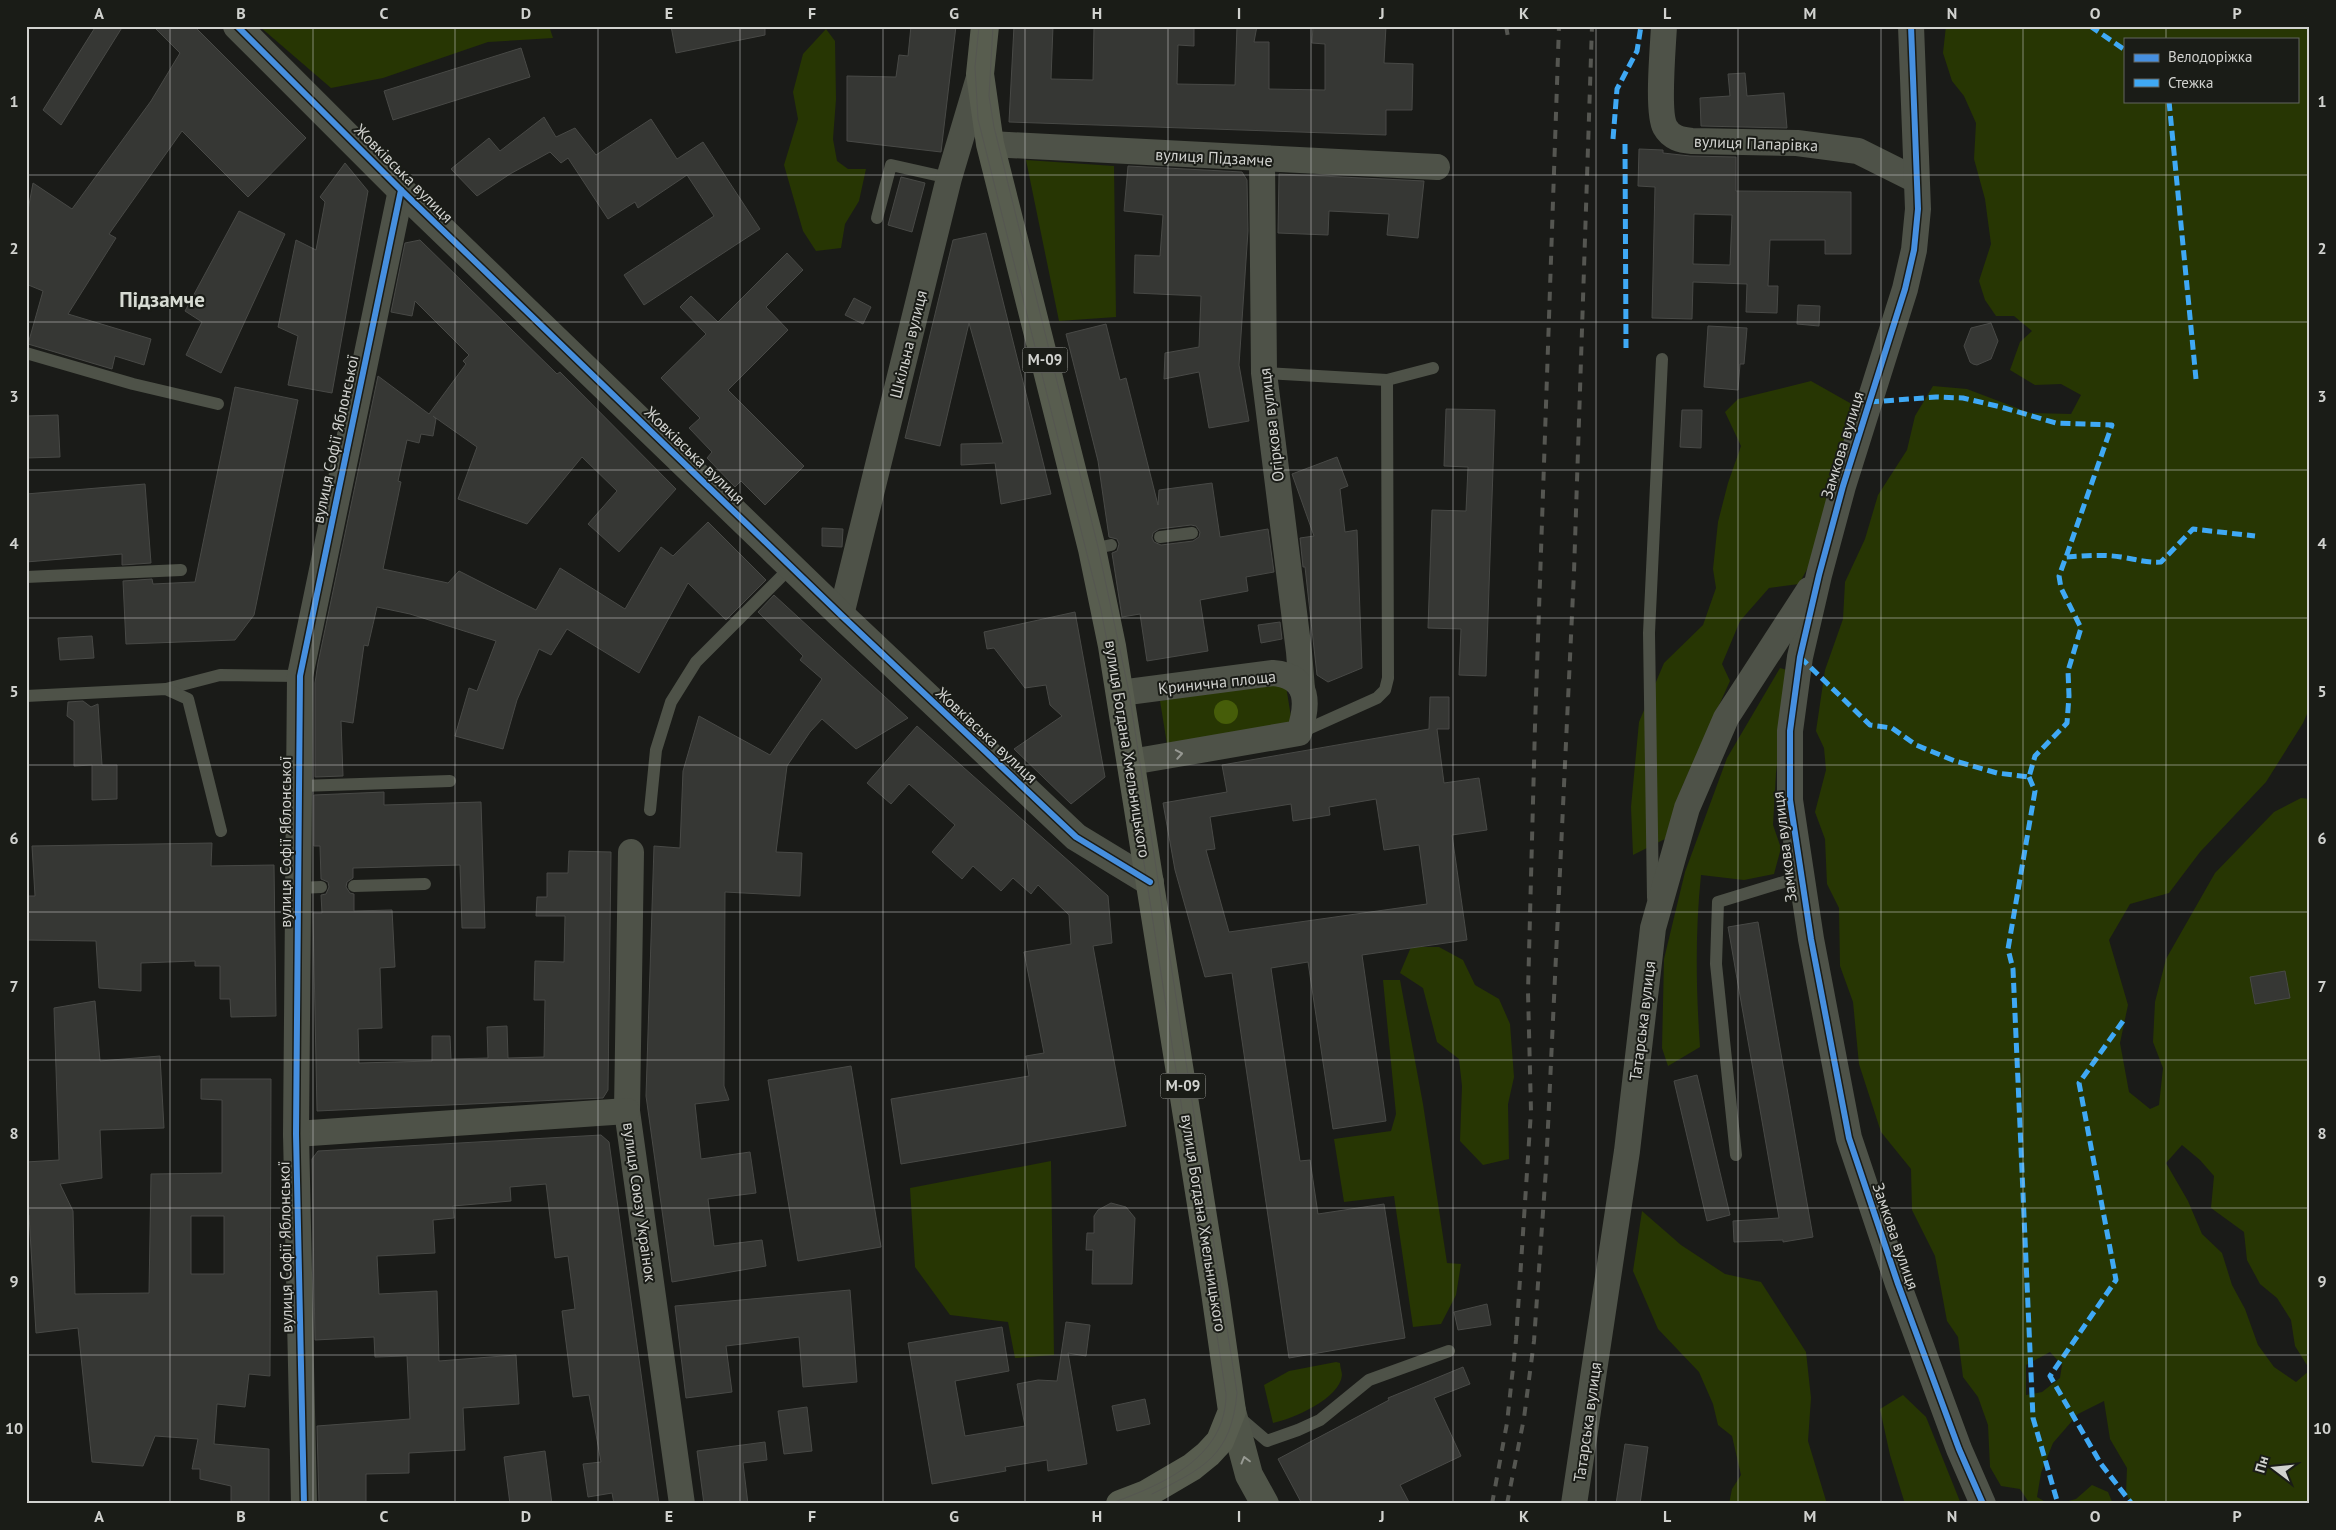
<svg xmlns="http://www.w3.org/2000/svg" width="2336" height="1530" font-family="'PT Sans',sans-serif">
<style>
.green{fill:#273603;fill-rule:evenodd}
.water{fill:#465d09}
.building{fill:#363734;stroke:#484946;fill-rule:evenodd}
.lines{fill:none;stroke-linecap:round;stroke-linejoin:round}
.service{stroke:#4e5248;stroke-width:12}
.minor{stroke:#4e5248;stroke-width:26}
.tertiary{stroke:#4e5248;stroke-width:28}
.secondary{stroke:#505549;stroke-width:28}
.primary{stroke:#585d4f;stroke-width:28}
.tram{stroke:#555651;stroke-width:1}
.rail{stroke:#555651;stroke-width:4;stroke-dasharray:9 9;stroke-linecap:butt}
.quiet{stroke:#3fa9f5;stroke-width:5;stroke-dasharray:10 5;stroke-linecap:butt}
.cycleway-casing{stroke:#1a1c17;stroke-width:9}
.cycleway{stroke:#468fdf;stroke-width:6}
.oneway{stroke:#969892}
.oneway2{stroke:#979a93}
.grid{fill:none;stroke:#d1d2cf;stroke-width:1;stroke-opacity:0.55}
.labels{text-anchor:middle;stroke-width:4;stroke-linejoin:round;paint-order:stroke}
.shield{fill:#1a1c17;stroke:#9a9b98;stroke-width:1}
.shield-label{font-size:15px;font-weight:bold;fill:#d1d2cf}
.street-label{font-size:16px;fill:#d1d2cf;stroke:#1a1c17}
.district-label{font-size:21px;font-weight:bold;fill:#d7dbd3;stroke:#1a1c17}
.neatline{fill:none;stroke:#d1d2cf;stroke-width:2}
.grid-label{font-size:16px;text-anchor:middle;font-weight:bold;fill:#d1d2cf}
</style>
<rect width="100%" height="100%" fill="#1a1b18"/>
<g class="green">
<path d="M259 26H549L553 38 488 42 383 78 331 88Z"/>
<path d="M1946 26H2310V707L2303 723 2266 782 2200 852 2169 893 2130 904 2109 940 2128 1005 2120 1043 2129 1092 2150 1109 2159 1105 2163 1068 2153 1042 2155 1002 2166 959 2215 873 2274 812 2301 798 2310 799V1370L2295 1346 2291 1320 2277 1298 2260 1284 2247 1260 2244 1232 2211 1208 2214 1176 2200 1160 2182 1145 2166 1163 2188 1201 2202 1234 2222 1253 2232 1285 2245 1309 2258 1345 2274 1367 2296 1382 2310 1370V1504H2131L2126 1493 2127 1468 2110 1439 2104 1401 2078 1414 2053 1443 2041 1473 2037 1497 2049 1504H2030L2020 1489 2001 1486 1990 1467 1988 1425 1978 1397 1963 1377 1958 1337 1947 1321 1935 1256 1912 1210 1911 1169 1881 1132 1859 1064 1853 1002 1840 966 1839 908 1827 884 1825 839 1815 812 1826 770 1824 748 1816 731 1825 670 1843 619 1845 582 1865 539 1878 495 1907 450 1915 416 1933 386 1967 389 2030 413 2071 414 2081 395 2061 384 2035 385 2010 370 2020 342 2032 331 2014 316H1996L1985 300 1979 281 1991 244 1985 199 1974 159 1976 123 1964 96 1952 81 1943 53ZM2125 39H2297V101H2125ZM2050 1352 2062 1365 2060 1378 2042 1392 2026 1395V1365Z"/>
<path d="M826 29 835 41 836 99 833 139 837 161 848 169H866L859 201 845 224 841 248 816 251 803 231 784 165 798 119 793 92 803 54Z"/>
<path d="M1026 160 1114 166 1116 317 1059 321Z"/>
<path d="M1811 381 1857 407 1818 549 1799 584 1769 588 1740 621 1722 664 1730 681 1682 787 1665 839 1633 855 1631 807 1639 722 1664 663 1703 625 1716 588 1713 569 1718 522 1728 483 1741 446 1725 412 1738 399Z"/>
<path d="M1780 668 1794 672 1785 702 1776 773 1773 825 1781 848 1774 874 1744 880 1701 875C1695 933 1696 989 1700 1047L1668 1066 1662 1048 1664 959 1685 872 1727 758Z"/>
<path d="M1285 680 1292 723 1167 744 1160 701Z"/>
<path d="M1411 947H1439L1463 960 1475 985 1499 999 1510 1024 1514 1077 1508 1104 1509 1159 1483 1165 1460 1141 1462 1086 1459 1059 1437 1042 1423 988 1400 973Z"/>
<path d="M1383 980H1400L1423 1104 1447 1263 1461 1264 1456 1295 1441 1324 1413 1327 1394 1196 1344 1202 1334 1139 1391 1131 1396 1114Z"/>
<path d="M1051 1161 1054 1355 1015 1358 1008 1322 950 1315 915 1267 910 1188Z"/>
<path d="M1642 1211 1681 1245 1725 1274 1761 1282 1806 1352 1811 1398 1808 1441 1827 1504H1729L1732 1489 1741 1475 1732 1436 1718 1425 1713 1404 1699 1372 1658 1329 1633 1271Z"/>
<path d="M1336 1362 1340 1363C1340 1367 1342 1372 1342 1375 1340 1399 1292 1419 1273 1423L1264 1385 1289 1371Z"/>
<path d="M1903 1395 1926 1417 1961 1504H1905L1890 1455 1880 1409Z"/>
<path d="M2092 1485 2108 1492 2113 1504H2057L2076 1499Z"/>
</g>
<circle class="water" cx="1226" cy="712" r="12"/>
<g class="building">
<path d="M96 26H123L61 125 43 110Z"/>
<path d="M153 26H194L306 138 248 197 182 131 109 234 116 238 68 314 151 339 144 365 115 356 112 369 28 344 43 291 26 284V221L33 183 72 209 151 101 180 53Z"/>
<path d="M671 26H765V35L676 53Z"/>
<path d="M911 26H956L941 152 847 141V76L896 77 899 55 908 56Z"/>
<path d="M1014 26H1053L1051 79 1093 80 1094 26H1194V46L1178 45 1177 84 1235 85 1237 26H1257L1254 42H1269V89L1325 90V44L1312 43 1313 26H1386L1384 63 1413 64 1412 110H1386V135L1009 122Z"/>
<path d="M521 48 530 77 393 120 384 91Z"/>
<path d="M1745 73 1747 96 1784 93 1787 128 1701 126 1700 98 1730 96 1728 74Z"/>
<path d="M544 117 556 137 575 128 596 155 651 119 677 159 703 142 760 229 644 305 624 275 714 216 687 175 638 208 635 202 608 219 568 158 561 163 550 152 510 174 477 196 451 169 489 138 500 151Z"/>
<path d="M1639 149 1663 150V153L1690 156 1736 157V191L1851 192V254H1825V240H1770L1768 286H1778L1777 313 1746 312 1747 284 1693 282 1692 319 1652 318 1655 187 1638 186ZM1694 214 1732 215 1730 265 1693 264Z"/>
<path d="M345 163 368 191 332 393 288 385 298 336 278 327 296 240 316 250 325 202 320 197Z"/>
<path d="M1128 166 1242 172 1247 180 1248 231 1239 365 1249 421 1209 428 1199 372 1164 379 1165 353 1199 347 1201 296 1134 293 1135 255 1160 256 1163 215 1124 211Z"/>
<path d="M1279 174 1424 181 1418 238 1387 235 1389 214 1329 211 1328 235 1278 233Z"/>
<path d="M901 177 925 183 912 232 888 225Z"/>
<path d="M239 211 285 234 221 373 186 355 202 322 185 311Z"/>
<path d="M986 233 1051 494 1001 504 995 463 961 465V444L1003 443 969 323 940 446 905 438 953 240Z"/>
<path d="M420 240 557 374 560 372 676 489 619 552 588 524 617 491 582 457 527 524 458 499 477 447 433 416 436 419 433 436 421 434 419 443 407 440 398 481 401 482 383 569 448 583 459 571 536 610 560 568 625 609 661 547 673 556 708 522 766 580 726 620 688 583 639 673 567 629 551 655 539 649 517 700 503 749 455 736 469 688 477 691 496 641 410 614 377 607 368 646 364 645 353 723 341 721 343 776 315 777V683L318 663 378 376 429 414 466 364 463 361 469 355 415 301 412 316 391 312 405 243Z"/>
<path d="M787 253 803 270 766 307 788 330 728 390 804 466 765 505 741 481 735 487 707 458 712 452 689 428 700 418 661 378 706 334 680 307 691 296 718 322Z"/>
<path d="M854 298 871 307 863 324 845 315Z"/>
<path d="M1798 305 1820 306 1819 326 1797 324Z"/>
<path d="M1991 323 1998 341 1991 359 1977 365 1973 364 1970 362 1964 346 1971 328Z"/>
<path d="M1106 324 1120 380 1126 378 1158 505 1159 490 1212 483 1220 537 1268 529 1274 572 1246 577 1248 591 1200 600 1208 651 1147 661 1140 614 1122 617 1112 553 1117 551 1119 544 1117 539 1109 537 1098 461 1066 334ZM1191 525 1196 526 1200 532 1199 537 1193 541 1161 545 1154 542 1152 538 1153 533 1159 529Z"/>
<path d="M1708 326 1747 328 1744 364H1740L1738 390 1704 387Z"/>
<path d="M235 387 298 400 254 615 235 640 126 644 123 581 152 579 153 584 195 582Z"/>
<path d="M1446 409 1495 410 1486 676 1459 675 1461 629 1428 628 1432 510 1466 511 1468 467 1444 466Z"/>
<path d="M1682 410H1702L1701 448 1680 447Z"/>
<path d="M58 415 60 457 26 458V416Z"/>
<path d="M1337 457 1348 486 1340 489 1345 532 1357 530 1362 668 1328 682 1317 675 1305 567H1303L1300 538 1314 536 1292 474Z"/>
<path d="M145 484 151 563 122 565V554L26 562V494Z"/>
<path d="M822 528 843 529 842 547 822 546Z"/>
<path d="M774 595 908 718 856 749 822 719 810 732 787 766 776 852 802 853 800 896 725 892 724 1086 729 1100 695 1104 701 1159 750 1152 756 1193 708 1199 714 1246 762 1240 766 1266 672 1282 646 1096 654 846 680 848 683 771 699 716 770 755 822 679 800 660 803 656 758 612Z"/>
<path d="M1075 612 1105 777 1071 804 1014 749 1062 716 1050 705 1046 685 1025 688 994 648 987 649 984 632Z"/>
<path d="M1280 622 1282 639 1261 643 1258 625Z"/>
<path d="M92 636 94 658 60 660 58 638Z"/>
<path d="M1430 697H1449V729H1437L1444 783 1479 778 1487 830 1452 835 1467 940 1362 955 1386 1121 1333 1129 1308 962 1271 968 1300 1161 1310 1160 1318 1214 1384 1204 1405 1338 1289 1358 1232 973 1205 977 1175 870 1163 803 1227 792 1222 765 1429 729ZM1376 799 1384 850 1419 845 1427 904 1229 932 1206 850 1215 849 1210 817 1291 804 1293 821 1330 815 1329 807Z"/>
<path d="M83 701 91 707 98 704 102 765H117V799L92 800V765L74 766V721L67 716 68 702Z"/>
<path d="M917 726 1108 896 1112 943 1093 946 1126 1126 901 1164 891 1099 1029 1076 1026 1056 1044 1053 1024 952 1071 944 1069 915 1038 885 1031 894 1013 878 1001 891 973 866 962 879 932 852 955 825 909 784 891 804 867 783Z"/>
<path d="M384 792V805L481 802 485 928H462L460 865 353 868V878L347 882 346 887 350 893 354 894V911L392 910 395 967 380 968 382 1028 358 1029 359 1063 432 1061V1036H450L451 1059 488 1058 487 1027 507 1026 508 1058 544 1057 545 1000H534L535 961 564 962 565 916H536L537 897H547V873H568L569 851 611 852 608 1090 603 1098 317 1111 313 913H322L321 895 326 894 329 887 328 882 321 879 320 846H314V795Z"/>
<path d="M212 843 211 866 274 865 276 1016 231 1017 230 999H220V966H195V961L141 963V991L99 988 96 941 26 940V896H35L32 846Z"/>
<path d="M1758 922 1813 1237 1783 1242V1240L1734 1242 1733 1221 1779 1218 1728 927Z"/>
<path d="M2285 971 2290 998 2255 1004 2250 977Z"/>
<path d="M95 1001 100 1061 160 1056 164 1128 100 1130 102 1178 60 1184 73 1211 75 1294 149 1293 151 1174 222 1173V1100L201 1099V1079H271L270 1376 249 1374 245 1407 217 1404 214 1444 269 1449V1504H231V1486L200 1479V1469H192L198 1439 155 1436 143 1466 92 1462 78 1328 36 1333 29 1215H26V1162L59 1160 54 1008ZM191 1216H224V1274H191Z"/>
<path d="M851 1066 881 1247 798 1261 768 1080Z"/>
<path d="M1697 1075 1730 1215 1707 1221 1674 1081Z"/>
<path d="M601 1135 609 1142 659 1504H614L612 1493 588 1497 583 1464 601 1462 589 1395 573 1397 562 1311 575 1309 568 1256 555 1258 546 1184 510 1187 511 1201 453 1206 454 1218 433 1220 435 1253 377 1256 379 1294 437 1291 439 1361 516 1355 519 1404 463 1408 465 1450 409 1453V1473L366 1474V1504H319L317 1426 410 1419 407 1356 375 1357 374 1337 315 1340 312 1159 318 1151Z"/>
<path d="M1111 1203 1126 1207 1135 1218 1132 1284H1092L1093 1250H1086L1087 1233H1094V1216L1098 1210Z"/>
<path d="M850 1290 857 1382 803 1387 799 1337 726 1346 732 1392 686 1398 675 1306Z"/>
<path d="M1487 1304 1491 1325 1458 1330 1454 1312Z"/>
<path d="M1066 1322 1090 1325 1086 1356 1068 1353 1087 1464 1048 1471 1047 1460 1005 1467 1006 1471 932 1484 908 1343 1002 1327 1009 1371 955 1381 965 1436 1025 1426 1017 1384 1038 1380 1057 1381Z"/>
<path d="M1463 1367 1470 1384 1434 1398 1461 1456 1400 1485 1410 1504H1302L1278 1459 1389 1400 1388 1398Z"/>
<path d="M1145 1399 1150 1424 1117 1431 1112 1406Z"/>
<path d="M807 1407 812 1451 784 1454 778 1411Z"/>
<path d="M765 1442 767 1460 743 1463 748 1504H704L697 1451Z"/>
<path d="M1625 1444 1648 1447 1640 1504H1616Z"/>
<path d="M545 1451 552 1504H510L504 1457Z"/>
</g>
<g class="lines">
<g class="service">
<path d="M877 218 891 165 949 178"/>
<path d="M26 353 133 384 218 404"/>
<path d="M1264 373 1387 380 1433 368"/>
<path d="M1160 537 1192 533"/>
<path d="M1092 549 1111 545"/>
<path d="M26 577 181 570"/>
<path d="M166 689 220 675 300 676"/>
<path d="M26 696 166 689 188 699 221 831"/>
<path d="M1299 733 1377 698 1385 690 1388 678 1387 380"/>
<path d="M300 786 450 781"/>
<path d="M650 810 656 750 671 702 696 662 791 567"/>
<path d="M354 886 425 884"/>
<path d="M299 888 321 887"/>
<path d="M1653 898 1649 633 1662 359"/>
<path d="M1736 1155 1716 964 1718 902 1800 877"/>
<path d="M1239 1417 1267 1441 1298 1430 1320 1420 1369 1380 1449 1351"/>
</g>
<g class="minor">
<path d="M1664 26C1663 47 1657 112 1665 127 1671 138 1681 140 1692 141L1797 143 1858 151 1916 180"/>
<path d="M1911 26 1918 209 1914 250 1905 289 1843 486 1819 575 1800 657 1790 731V800L1811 939 1849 1138 1898 1284 1959 1449 1983 1504"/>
<path d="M990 144 1437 167"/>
<path d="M1262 159 1264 373 1299 652 1302 689"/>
<path d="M841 615 949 178 980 74"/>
<path d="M1120 693 1273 673C1311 676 1308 706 1299 733L1131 762"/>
<path d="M631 852 627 1111 682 1504"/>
<path d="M296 1134 627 1111"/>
<path d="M304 1504 296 1134 300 676 401 190"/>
<path d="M1574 1504 1627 1151 1653 928 1687 808 1726 718 1809 590"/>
</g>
<path class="tertiary" d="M237 26 401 190 841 615 1076 837 1150 882"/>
<path class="secondary" d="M1232 1411 1249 1475 1265 1504"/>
<path class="primary" d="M985 26 980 74 990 144 1092 549 1112 646 1215 1292 1232 1411 1220 1441 1208 1454 1192 1467 1146 1494 1120 1504"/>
<g class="tram">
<path d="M979 26 975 67 978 119 1101 610 1121 714 1226 1394C1226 1458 1162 1485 1109 1504"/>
<path d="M993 26 989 96 994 127 1098 547 1129 692 1237 1393C1231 1456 1204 1468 1152 1494"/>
</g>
<g class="rail">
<path d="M1506 26 1509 42"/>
<path d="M1492 1504 1507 1423 1516 1340 1531 1111 1528 992 1535 726 1559 26"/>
<path d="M1507 1504 1524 1418 1534 1341 1546 1169 1574 572 1592 26"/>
</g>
<g class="quiet">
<path d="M2090 26 2125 50"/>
<path d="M2169 101 2196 379"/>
<path d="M1613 139 1617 89 1637 51 1641 26"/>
<path d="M1625 144 1626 348"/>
<path d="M1869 402 1936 397 1963 398 2001 407 2056 423 2112 425 2066 557"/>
<path d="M1800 657 1870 725 1892 728 1916 745 1955 761 1997 773 2029 777 2035 756 2067 723 2069 696 2068 671 2081 628 2061 588 2059 576 2066 557C2084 556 2103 554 2121 557 2135 559 2146 563 2161 562L2193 529 2255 536"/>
<path d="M2029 777 2035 791 2008 949 2013 969 2033 1418 2058 1504"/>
<path d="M2123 1021 2079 1083 2116 1280 2050 1376 2101 1464 2132 1504"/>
</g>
<defs>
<g id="cycleway">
<path d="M237 26 401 190 841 615 1076 837 1150 882"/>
<path d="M1911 26 1918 209 1914 250 1905 289 1843 486 1819 575 1800 657 1790 731V800L1811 939 1849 1138 1898 1284 1959 1449 1983 1504"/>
<path d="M304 1504 296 1134 300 676 401 190"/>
</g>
</defs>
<use href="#cycleway" class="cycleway-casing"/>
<use href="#cycleway" class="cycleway"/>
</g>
<defs><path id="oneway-chevron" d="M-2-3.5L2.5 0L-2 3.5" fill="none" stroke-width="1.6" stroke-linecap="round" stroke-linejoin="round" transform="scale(1.25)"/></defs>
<use class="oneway" href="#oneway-chevron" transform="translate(1179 754) rotate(-10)"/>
<use class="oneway2" href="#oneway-chevron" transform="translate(1245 1460) rotate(-105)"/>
<path class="grid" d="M170 26V1504M313 26V1504M455 26V1504M598 26V1504M740 26V1504M883 26V1504M1025 26V1504M1168 26V1504M1311 26V1504M1453 26V1504M1596 26V1504M1738 26V1504M1881 26V1504M2023 26V1504M2166 26V39M2166 101V1504M26 175H2310M26 322H2310M26 470H2310M26 618H2310M26 765H2310M26 912H2310M26 1060H2310M26 1208H2310M26 1355H2310"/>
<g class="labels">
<g class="shield">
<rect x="1022.5" y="347.5" width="45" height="25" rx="4"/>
<rect x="1160.5" y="1073.5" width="45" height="25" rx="4"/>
</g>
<g class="shield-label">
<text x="1045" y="365">М-09</text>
<text x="1183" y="1091">М-09</text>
</g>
<g class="street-label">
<text transform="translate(1756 143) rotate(2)" y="6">вулиця Папарівка</text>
<text transform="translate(1214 157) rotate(3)" y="6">вулиця Підзамче</text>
<text transform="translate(404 173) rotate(45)" y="6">Жовківська вулиця</text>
<text transform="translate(908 344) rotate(-76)" y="6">Шкільна вулиця</text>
<text transform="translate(1271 425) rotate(-97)" y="6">Огіркова вулиця</text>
<text transform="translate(335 439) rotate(-78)" y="6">вулиця Софії Яблонської</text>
<text transform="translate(1842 445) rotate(-73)" y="6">Замкова вулиця</text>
<text transform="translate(695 455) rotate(44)" y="6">Жовківська вулиця</text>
<text transform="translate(1217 682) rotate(-6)" y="6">Кринична площа</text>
<text transform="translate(987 735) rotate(43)" y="6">Жовківська вулиця</text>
<text transform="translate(1128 749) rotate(81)" y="6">вулиця Богдана Хмельницького</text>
<text transform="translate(285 842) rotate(-90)" y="6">вулиця Софії Яблонської</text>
<text transform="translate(1784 847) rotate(-97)" y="6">Замкова вулиця</text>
<text transform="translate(1642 1021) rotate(-83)" y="6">Татарська вулиця</text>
<text transform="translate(640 1202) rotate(82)" y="6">вулиця Союзу Українок</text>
<text transform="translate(1204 1223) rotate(81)" y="6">вулиця Богдана Хмельницького</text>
<text transform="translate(1896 1236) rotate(71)" y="6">Замкова вулиця</text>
<text transform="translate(285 1247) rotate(-91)" y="6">вулиця Софії Яблонської</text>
<text transform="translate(1587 1422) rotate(-82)" y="6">Татарська вулиця</text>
</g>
<g class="district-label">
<text x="162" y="307">Підзамче</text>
</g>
</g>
<rect width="2336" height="1530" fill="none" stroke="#1a1c17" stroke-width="55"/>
<rect x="2124" y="38" width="175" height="65" fill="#1a1c17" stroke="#636561"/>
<rect x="2134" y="54" width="25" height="8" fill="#468fdf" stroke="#636561"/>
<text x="2168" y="62" font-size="15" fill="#d1d2cf">Велодоріжка</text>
<rect x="2134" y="79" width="25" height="8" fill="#3fa9f5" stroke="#636561"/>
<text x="2168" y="88" font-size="15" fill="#d1d2cf">Стежка</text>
<g transform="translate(2274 1468) rotate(286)" stroke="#1a1c17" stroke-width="4" paint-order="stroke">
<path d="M0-4L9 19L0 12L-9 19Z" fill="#d1d2cf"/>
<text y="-8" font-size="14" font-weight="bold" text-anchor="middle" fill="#d1d2cf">Пн</text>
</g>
<rect x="28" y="28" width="2280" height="1474" class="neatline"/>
<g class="grid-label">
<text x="99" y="19">A</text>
<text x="241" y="19">B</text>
<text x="384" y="19">C</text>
<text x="526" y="19">D</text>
<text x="669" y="19">E</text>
<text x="812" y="19">F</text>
<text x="954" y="19">G</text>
<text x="1097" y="19">H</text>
<text x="1239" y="19">I</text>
<text x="1382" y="19">J</text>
<text x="1524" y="19">K</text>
<text x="1667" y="19">L</text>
<text x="1810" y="19">M</text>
<text x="1952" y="19">N</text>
<text x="2095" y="19">O</text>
<text x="2237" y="19">P</text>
<text x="14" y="107">1</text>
<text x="2322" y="107">1</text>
<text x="14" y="254">2</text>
<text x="2322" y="254">2</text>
<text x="14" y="402">3</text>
<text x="2322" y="402">3</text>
<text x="14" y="549">4</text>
<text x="2322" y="549">4</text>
<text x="14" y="697">5</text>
<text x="2322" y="697">5</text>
<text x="14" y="844">6</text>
<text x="2322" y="844">6</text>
<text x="14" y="992">7</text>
<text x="2322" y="992">7</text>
<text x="14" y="1139">8</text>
<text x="2322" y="1139">8</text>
<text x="14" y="1287">9</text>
<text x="2322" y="1287">9</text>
<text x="14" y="1434">10</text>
<text x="2322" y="1434">10</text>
<text x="99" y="1522">A</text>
<text x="241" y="1522">B</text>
<text x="384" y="1522">C</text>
<text x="526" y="1522">D</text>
<text x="669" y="1522">E</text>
<text x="812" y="1522">F</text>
<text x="954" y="1522">G</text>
<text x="1097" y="1522">H</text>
<text x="1239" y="1522">I</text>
<text x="1382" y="1522">J</text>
<text x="1524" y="1522">K</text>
<text x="1667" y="1522">L</text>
<text x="1810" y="1522">M</text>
<text x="1952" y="1522">N</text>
<text x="2095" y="1522">O</text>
<text x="2237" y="1522">P</text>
</g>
</svg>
